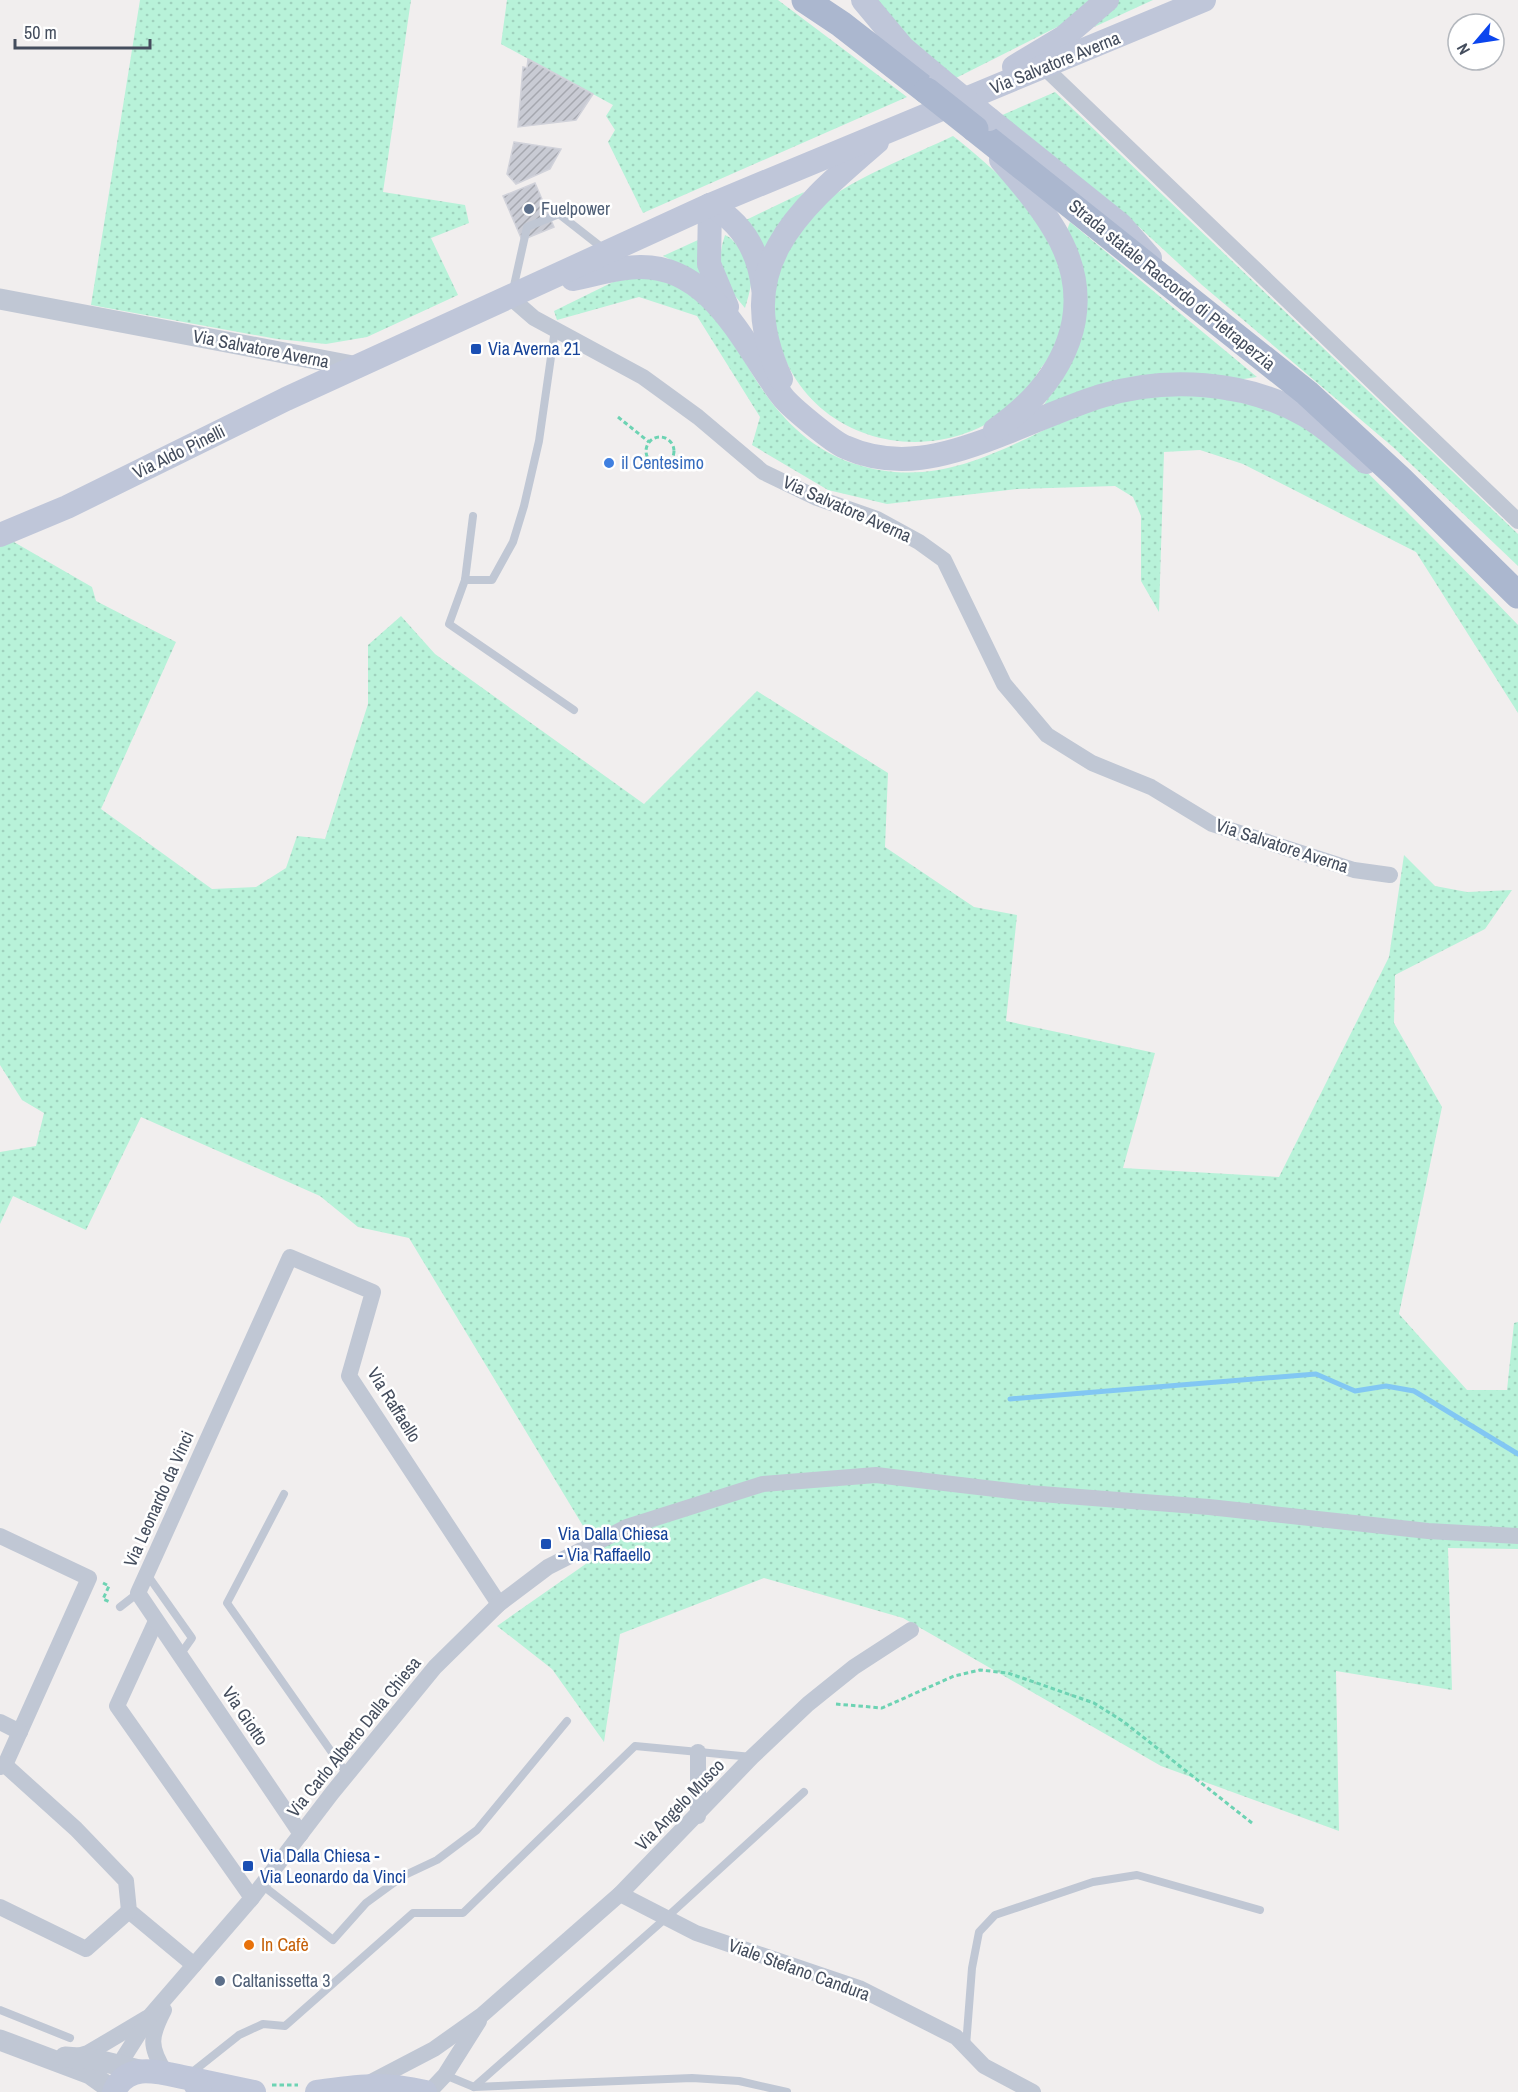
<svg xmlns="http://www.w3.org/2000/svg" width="1518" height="2092" font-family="'Archivo Narrow',sans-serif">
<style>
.grass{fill:url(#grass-dots)}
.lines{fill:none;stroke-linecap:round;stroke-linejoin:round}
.stream{stroke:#82c7f3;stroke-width:5}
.building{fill:url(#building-hatch);stroke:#d1d2da;stroke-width:1.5}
.path{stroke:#6dd3b3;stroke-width:3;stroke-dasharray:4.5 3;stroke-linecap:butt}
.service{stroke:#c0c7d4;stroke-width:8}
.minor{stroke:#c0c7d4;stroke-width:16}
.tertiary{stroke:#c0c7d4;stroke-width:21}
.secondary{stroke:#bfc6d9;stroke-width:24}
.primary{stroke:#abb7cf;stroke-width:27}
.secondary-bridge{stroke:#bfc6d9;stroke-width:24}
.primary-bridge{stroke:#abb7cf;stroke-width:27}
.service-dot{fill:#5c6f8a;stroke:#fff;stroke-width:2}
.transit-dot{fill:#1a4fb4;stroke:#fff;stroke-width:2}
.shop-dot{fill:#3f7fe0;stroke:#fff;stroke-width:2}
.food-dot{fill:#e8710a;stroke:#fff;stroke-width:2}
.labels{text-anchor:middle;stroke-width:5;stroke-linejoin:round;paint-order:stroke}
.street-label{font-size:18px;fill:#444d5d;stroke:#fff}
.service-label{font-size:18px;fill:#4e5e75;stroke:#fff;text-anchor:start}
.transit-label{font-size:18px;fill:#164399;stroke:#fff;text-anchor:start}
.shop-label{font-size:18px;fill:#366cbe;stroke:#fff;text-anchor:start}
.food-label{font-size:18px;fill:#c56008;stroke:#fff;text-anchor:start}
</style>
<defs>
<pattern id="grass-dots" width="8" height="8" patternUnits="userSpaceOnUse" patternTransform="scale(1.5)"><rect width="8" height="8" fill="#b8f2d9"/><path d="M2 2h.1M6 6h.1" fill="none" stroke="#9fd1bd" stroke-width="1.8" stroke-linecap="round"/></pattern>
<pattern id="building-hatch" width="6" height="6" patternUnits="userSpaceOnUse" patternTransform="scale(1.5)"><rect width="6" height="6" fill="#c9cbd4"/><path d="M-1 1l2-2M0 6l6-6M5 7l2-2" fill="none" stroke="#a5a7af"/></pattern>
</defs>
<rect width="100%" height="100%" fill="#f1eeee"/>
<g class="grass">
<path d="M140 0H411L383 192 465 205 469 223 431 238 458 295 367 337 326 344 277 339 91 305Z"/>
<path d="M507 0H778L907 97 643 213 608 142 615 130 606 116 613 105 501 44Z"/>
<path d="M874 0H1098L1085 13 952 80 907 39Z"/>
<path d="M1118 0H1153L1094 27Z"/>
<path d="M1055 92 1518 534V566L1393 447 1202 285 1139 227 1000 116Z"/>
<path d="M953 136C994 168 1053 220 1064 274 1067 283 1066 330 1063 338 1058 349 1048 359 1041 368 1033 380 1025 397 1014 406 927 477 794 439 775 324 768 283 787 239 815 210 843 182 916 154 953 136Z"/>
<path d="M804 192 764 252 746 220Z"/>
<path d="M1070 222 1257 377 1041 409 1065 373 1067 230Z"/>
<path d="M725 235C732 238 734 242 739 248 755 272 753 282 745 308 725 284 714 268 725 235Z"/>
<path d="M698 240 704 276 663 256Z"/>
<path d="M635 277C643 277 653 276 661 278 668 279 675 284 680 288 721 310 735 349 760 386 782 420 813 450 852 463 923 487 979 462 1042 431 1112 396 1166 385 1243 403 1263 407 1286 413 1304 423 1341 444 1372 477 1402 507 1441 546 1480 585 1518 625V713L1416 552 1243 464 1200 450 1164 452 1159 612 1141 581V516L1133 497 1115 486 1017 489 887 504 828 490 752 445 760 417 697 316 639 297 557 320 554 311 613 282Z"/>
<path d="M0 534 92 587 96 601 176 642 101 809 212 889 256 887 286 868 297 836 325 839 368 704V645L401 616 435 654 644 804 757 691 888 773 885 847 974 907 1017 915 1006 1021 1155 1053 1123 1168 1279 1177 1389 957 1404 855 1435 886 1467 892 1512 890 1485 929 1395 975 1394 1023 1442 1107 1399 1314 1467 1390H1507L1514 1323 1518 1322V1549L1448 1548 1452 1690 1336 1671 1339 1831 1161 1766 903 1618 764 1578 620 1634 604 1742 552 1669 497 1626 600 1554 409 1238 358 1227 320 1196 141 1117 86 1230 13 1196 0 1224V1152L36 1146 44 1113 22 1100 0 1065Z"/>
</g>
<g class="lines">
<path class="stream" d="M1010 1399 1316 1374 1355 1391 1386 1386 1414 1391 1518 1454"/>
</g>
<g class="building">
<path d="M528 59 593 94 576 120 518 127 523 67 527 68Z"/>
<path d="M514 142 561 149 550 169 516 184 507 174Z"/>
<path d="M535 183 554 227 522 240 503 196Z"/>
</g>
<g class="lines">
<g class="path">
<path d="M618 417 649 442"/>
<circle cx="660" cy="451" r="14"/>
<path d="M103 1583 109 1586 103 1599 110 1602"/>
<path d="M836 1704 882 1708 954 1676 980 1670 1008 1673 1094 1703 1124 1722 1252 1823"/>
<path d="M272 2085H298"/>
</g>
<g class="service">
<path d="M513 290 527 227 559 214 605 250"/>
<path d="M473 516 465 580 449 624 574 710"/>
<path d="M465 580H492L513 542 524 506 539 441 555 329"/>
<path d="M284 1494 227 1603 347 1774"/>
<path d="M146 1573 192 1638 180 1655"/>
<path d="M120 1607 138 1593"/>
<path d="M262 1885 333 1940 366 1903 403 1876 437 1860 477 1830 567 1721"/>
<path d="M0 2010 70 2038"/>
<path d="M966 2046 972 1968 979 1932 995 1915 1093 1882 1137 1875 1260 1910"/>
<path d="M190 2074 239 2035 263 2024 285 2026 413 1913H463L635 1746 752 1757"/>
<path d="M445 2075 474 2087 692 2078 739 2081 787 2092"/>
<path d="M474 2087 667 1917 804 1792"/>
</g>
<g class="minor">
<path d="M1045 68 1518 521"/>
<path d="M511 298 534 318 643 377 698 417 763 472 817 498 877 519 919 542 944 560 1004 684 1047 735 1092 763 1151 787 1212 824 1354 870 1390 875"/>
<path d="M0 1536 89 1578 5 1765 0 1767"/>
<path d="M156 1621 117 1706 252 1898"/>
<path d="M0 1722 20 1732"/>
<path d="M698 1752V1816"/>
<path d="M5 1765 76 1829 126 1881 129 1911 194 1965"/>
<path d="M301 1834 138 1593 290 1257 373 1292 349 1376 499 1604"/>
<path d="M620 1894 696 1933 859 1988 956 2037 984 2066 1033 2092"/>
<path d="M0 1907 86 1949 129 1911"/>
<path d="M164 2010C150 2037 149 2046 165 2072"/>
<path d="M75 2057 88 2053 147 2018"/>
<path d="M119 2077 124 2057 150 2016 252 1898 332 1793 435 1667 499 1604 548 1567 627 1527 763 1484 876 1475 1028 1493 1209 1507 1428 1531 1518 1536"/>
<path d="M367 2084 434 2049 482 2015 620 1894 752 1757 808 1704 854 1667 911 1630"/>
<path d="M429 2092 445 2075 479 2021"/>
</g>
<g class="tertiary">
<path d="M0 299 358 367"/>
<path d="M0 2040 90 2074 114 2091"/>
<path d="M65 2057 93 2059 139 2070"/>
</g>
<g class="secondary">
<path d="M863 0 903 48 941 80"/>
<path d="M1014 67 1064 37 1107 0"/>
<path d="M989 119 1120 224 1150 258"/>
<path d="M710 205 709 264 727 307"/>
<path d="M710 205C743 223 759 252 763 288"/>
<path d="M573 279C594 275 618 267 640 267 713 266 745 348 782 396 790 407 833 442 845 447 896 470 946 456 995 437 1030 424 1066 407 1101 396 1167 376 1245 381 1305 415 1326 427 1347 446 1366 462"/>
<path d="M781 379C729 266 798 210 877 142"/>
<path d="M995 430C1064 382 1102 308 1054 229 1039 204 1020 182 1001 160"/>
<path d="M0 535 67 507 286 399 710 205 1204 0"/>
<path d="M192 2079 254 2092"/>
<path d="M114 2092C128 2059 164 2074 192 2079L200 2092"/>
<path d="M317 2092C361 2086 381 2082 425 2092"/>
</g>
<g class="primary">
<path d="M805 0 841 24 927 91"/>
<path d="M975 129 1307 393 1400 479 1518 595"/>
</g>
<path class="secondary-bridge" d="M941 80 989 119"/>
<path class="primary-bridge" d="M927 91 975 129"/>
</g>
<g class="service-dot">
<circle cx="529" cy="209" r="6"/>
<circle cx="220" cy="1981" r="6"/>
</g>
<g class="transit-dot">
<rect x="470" y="343" width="12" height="12" rx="3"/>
<rect x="540" y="1538" width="12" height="12" rx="3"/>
<rect x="242" y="1860" width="12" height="12" rx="3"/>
</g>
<circle class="shop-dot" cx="609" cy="463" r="6"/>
<circle class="food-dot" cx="249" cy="1945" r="6"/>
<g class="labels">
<g class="street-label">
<text transform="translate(1055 63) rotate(-22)" y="6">Via Salvatore Averna</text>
<text transform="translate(1172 285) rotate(39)" y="6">Strada statale Raccordo di Pietraperzia</text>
<text transform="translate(261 349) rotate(11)" y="6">Via Salvatore Averna</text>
<text transform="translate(179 452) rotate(-26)" y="6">Via Aldo Pinelli</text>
<text transform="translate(847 509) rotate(24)" y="6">Via Salvatore Averna</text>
<text transform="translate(1282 846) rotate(18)" y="6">Via Salvatore Averna</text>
<text transform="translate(394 1405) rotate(58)" y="6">Via Raffaello</text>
<text transform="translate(159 1499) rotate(-66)" y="6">Via Leonardo da Vinci</text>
<text transform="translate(245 1716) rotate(56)" y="6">Via Giotto</text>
<text transform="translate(354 1737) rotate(-51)" y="6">Via Carlo Alberto Dalla Chiesa</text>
<text transform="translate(680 1805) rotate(-46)" y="6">Via Angelo Musco</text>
<text transform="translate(799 1970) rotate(20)" y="6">Viale Stefano Candura</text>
</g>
<g class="service-label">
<text x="541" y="215">Fuelpower</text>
<text x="232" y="1987">Caltanissetta 3</text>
</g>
<g class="transit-label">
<text x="488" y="355">Via Averna 21</text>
<text x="558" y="1540">Via Dalla Chiesa<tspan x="558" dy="21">- Via Raffaello</tspan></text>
<text x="260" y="1862">Via Dalla Chiesa -<tspan x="260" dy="21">Via Leonardo da Vinci</tspan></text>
</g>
<g class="shop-label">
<text x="621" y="469">il Centesimo</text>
</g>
<g class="food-label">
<text x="261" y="1951">In Cafè</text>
</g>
</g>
<g transform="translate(1476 42) rotate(241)"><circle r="28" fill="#ffffff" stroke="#b4b8be" stroke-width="1.5"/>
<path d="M0-4.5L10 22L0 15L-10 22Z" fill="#0b45ee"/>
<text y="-9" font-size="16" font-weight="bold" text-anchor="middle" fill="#444d5d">N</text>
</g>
<path d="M15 39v9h135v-9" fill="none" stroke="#444d5d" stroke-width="3"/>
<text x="24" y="39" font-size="18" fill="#444d5d" stroke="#ffffff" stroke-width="4.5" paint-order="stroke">50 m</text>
</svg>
